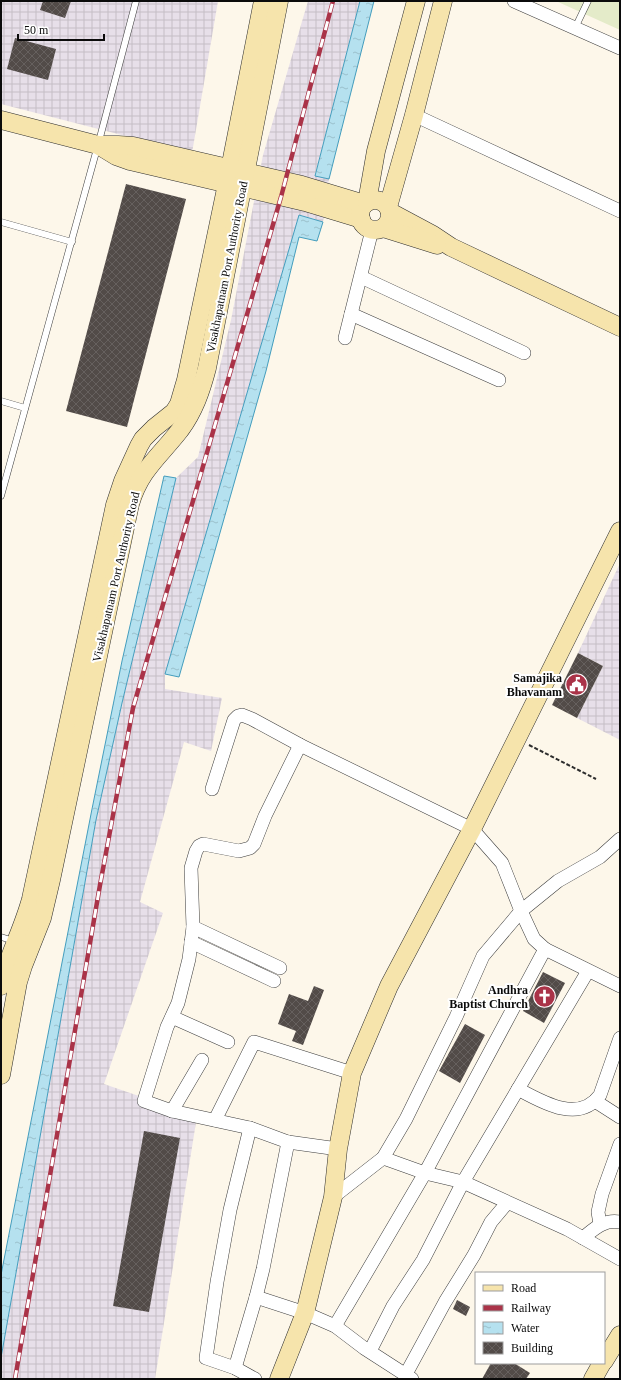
<svg xmlns="http://www.w3.org/2000/svg" width="621" height="1380" font-family="Georgia,serif">
<style>
.industrial{fill:url(#industrial-grid)}
.pitch{fill:#e4ebc9}
.water{fill:url(#water-ripples);stroke:#449dbd}
.building{fill:url(#building-cross-hatch)}
.lines{fill:none;stroke-linecap:round;stroke-linejoin:round}
.lane-casing{stroke:#3e3e3e;stroke-width:7}
.street-casing{stroke:#3e3e3e;stroke-width:14}
.secondary-casing{stroke:#2d2d2d;stroke-width:19}
.path{stroke:#2d2d2d;stroke-width:2;stroke-dasharray:4 2;stroke-linecap:butt}
.lane{stroke:#fff;stroke-width:6}
.street{stroke:#fff;stroke-width:13}
.secondary{stroke:#f6e4ac;stroke-width:18}
.rail-casing{stroke:#aa3348;stroke-width:4.5}
.rail{stroke:#fff;stroke-width:3;stroke-dasharray:9;stroke-linecap:butt}
.labels{text-anchor:middle;stroke-width:4;stroke-linejoin:round;paint-order:stroke}
.street-label{font-size:12px;fill:#0b0b0b;stroke:#fff}
.poi-label{font-size:12px;font-weight:bold;fill:#0b0b0b;stroke:#fff;text-anchor:end}
</style>
<defs>
<pattern id="industrial-grid" width="8" height="8" patternUnits="userSpaceOnUse"><rect width="8" height="8" fill="#e7dfe9"/><path d="M0 4h8M4 0v8" fill="none" stroke="#c5bec6"/></pattern>
<pattern id="water-ripples" width="26" height="14" patternUnits="userSpaceOnUse"><rect width="26" height="14" fill="#b5e1ef"/><path d="M2 4q2-2 4 0t4 0M15 11q2-2 4 0t4 0" fill="none" stroke="#9ac0cc"/></pattern>
<pattern id="building-cross-hatch" width="8" height="8" patternUnits="userSpaceOnUse"><rect width="8" height="8" fill="#524b48"/><path d="M0 0l8 8M0 8l8-8" fill="none" stroke="#66605e"/></pattern>
</defs>
<rect width="100%" height="100%" fill="#fdf7ea"/>
<g class="industrial">
<path d="M1 1H218L192 153 1 104Z"/>
<path d="M308 1H360L315 175 329 179 323 222 300 215 165 674V689L222 698 211 751 184 742 140 902 163 913 104 1084 197 1116 155 1379H1V1358L96 820 122 703 176 478 198 457 231 320 263 155Z"/>
<path d="M620 563V740L577 718 603 666 578 653Z"/>
</g>
<path class="pitch" d="M556 1H620V30Z"/>
<g class="water">
<path d="M360 1H374L329 179 315 176Z"/>
<path d="M299 215 323 222 317 241 299 237 266 371 179 677 165 674Z"/>
<path d="M164 476 176 478 122 703 96 820 1 1358V1275L92 809 122 661Z"/>
</g>
<g class="building">
<path d="M43 1H71L65 18 40 10Z"/>
<path d="M15 38 56 49 48 80 7 69Z"/>
<path d="M126 184 186 199 127 427 66 411Z"/>
<path d="M578 653 603 666 577 718 552 705Z"/>
<path d="M543 972 565 983 544 1023 523 1011Z"/>
<path d="M314 986 324 990 303 1045 292 1041 296 1031 278 1024 289 994 308 1001Z"/>
<path d="M465 1024 485 1035 460 1083 439 1071Z"/>
<path d="M144 1131 180 1138 149 1312 113 1306Z"/>
<path d="M457 1300 470 1307 466 1316 453 1309Z"/>
<path d="M491 1363H514L530 1373 526 1379H482Z"/>
</g>
<g class="lines">
<defs>
<g id="lane">
<path d="M575 28 588 1"/>
<path d="M1 222 72 242"/>
<path d="M1 401 25 408"/>
<path d="M1 496 98 145 136 1"/>
<path d="M1 937 14 941"/>
</g>
<g id="street">
<path d="M514 1 620 48"/>
<path d="M414 115 620 211"/>
<path d="M361 277 524 353"/>
<path d="M351 314 499 380"/>
<path d="M345 338 372 230"/>
<path d="M300 745 265 816 254 844 250 848 239 851 203 844 199 846 196 851 191 868 193 927 189 959 178 1003 167 1027 144 1101 172 1111 250 1128 288 1142 338 1149"/>
<path d="M212 789 234 720 238 716 242 715 252 719 300 745 472 829 502 863 521 911 534 939 545 949 620 986"/>
<path d="M193 927 280 968"/>
<path d="M191 942 274 981"/>
<path d="M172 1017 228 1042"/>
<path d="M518 1089C542 1102 579 1124 600 1095L620 1038"/>
<path d="M595 1101 620 1117"/>
<path d="M172 1111 202 1060"/>
<path d="M215 1120 254 1042 352 1073"/>
<path d="M250 1128 230 1210 217 1282 206 1358 235 1368 255 1379"/>
<path d="M383 1158 425 1173 463 1182 567 1229 620 1259"/>
<path d="M333 1197 383 1158 406 1119 456 1017 483 956 521 911 558 881 600 857 620 839"/>
<path d="M600 1224 598 1212 602 1194 620 1144"/>
<path d="M583 1238C594 1229 604 1219 620 1222"/>
<path d="M256 1297 305 1313 335 1326 364 1348 412 1379"/>
<path d="M335 1326 425 1173 545 949"/>
<path d="M370 1351 393 1306 423 1260 463 1182 588 971"/>
<path d="M235 1368 256 1297 263 1269 288 1142"/>
<path d="M406 1374 445 1302 474 1255 491 1222 507 1203"/>
</g>
<g id="secondary">
<path d="M1 120 98 145 116 156 130 161 305 202 361 219"/>
<path d="M99 145H118L133 146 302 185 365 204"/>
<circle cx="375" cy="215" r="15"/>
<path d="M367 202 376 151 416 1"/>
<path d="M388 207 414 115 443 1"/>
<path d="M390 212 433 235 451 247 620 327"/>
<path d="M383 228 437 245"/>
<path d="M1 986C8 956 23 929 31 899L115 505 123 481 139 446 143 439 154 428 174 412 179 404 186 380 227 184 263 1"/>
<path d="M1 1075 18 982 23 966 42 918 51 880 130 504C140 470 159 457 180 430 194 411 201 391 207 368L279 1"/>
<path d="M604 1361 620 1335"/>
<path d="M279 1379 305 1313 333 1197 338 1149 352 1073 389 986 472 829 620 531"/>
<path d="M593 1379 602 1363"/>
</g>
</defs>
<use href="#lane" class="lane-casing"/>
<use href="#street" class="street-casing"/>
<use href="#secondary" class="secondary-casing"/>
<path class="path" d="M529 745 596 779"/>
<use href="#lane" class="lane"/>
<use href="#street" class="street"/>
<use href="#secondary" class="secondary"/>
<defs>
<path id="rail" d="M15 1379 100 885 133 708 281 197 333 1"/>
</defs>
<use href="#rail" class="rail-casing"/>
<use href="#rail" class="rail"/>
</g>
<defs>
<symbol id="civic-disc" viewBox="-11 -11 22 22"><circle r="9.5" fill="#aa3348" stroke="#fff"/><path d="M-.6-6.5H3V-4.5H.6V-3L4-1V1h2V6H-6V1h2V-1L-.6-3ZM-1.2 2.5V6h2.4V2.5Z" fill="#fff"/></symbol>
<symbol id="church-disc" viewBox="-11 -11 22 22"><circle r="9.5" fill="#aa3348" stroke="#fff"/><path d="M-1.2-6h2.4v3.5h3.3v2.4h-3.3V6h-2.4V-.1h-3.3v-2.4h3.3Z" fill="#fff"/></symbol>
</defs>
<g fill-rule="evenodd">
<use href="#civic-disc" x="564" y="672" width="25" height="25"/>
<use href="#church-disc" x="532" y="984" width="25" height="25"/>
</g>
<g class="labels">
<g class="street-label">
<text transform="translate(227 267) rotate(-79)" y="4">Visakhapatnam Port Authority Road</text>
<text transform="translate(116 577) rotate(-77)" y="4">Visakhapatnam Port Authority Road</text>
</g>
<g class="poi-label">
<text x="562" y="682">Samajika<tspan x="562" dy="14">Bhavanam</tspan></text>
<text x="528" y="994">Andhra<tspan x="528" dy="14">Baptist Church</tspan></text>
</g>
</g>
<rect width="621" height="1380" fill="none" stroke="#0b0b0b" stroke-width="4"/>
<rect x="475" y="1272" width="130" height="92" fill="#ffffff" stroke="#9d9d9d"/>
<rect x="483" y="1285" width="20" height="6" fill="#f6e4ac" stroke="#9d9d9d"/>
<text x="511" y="1292" font-size="12" fill="#0b0b0b">Road</text>
<rect x="483" y="1305" width="20" height="6" fill="#aa3348" stroke="#9d9d9d"/>
<text x="511" y="1312" font-size="12" fill="#0b0b0b">Railway</text>
<rect x="483" y="1322" width="20" height="12" fill="url(#water-ripples)" stroke="#9d9d9d"/>
<text x="511" y="1332" font-size="12" fill="#0b0b0b">Water</text>
<rect x="483" y="1342" width="20" height="12" fill="url(#building-cross-hatch)" stroke="#9d9d9d"/>
<text x="511" y="1352" font-size="12" fill="#0b0b0b">Building</text>
<path d="M18 34v6h86v-6" fill="none" stroke="#0b0b0b" stroke-width="2"/>
<text x="24" y="34" font-size="12" fill="#0b0b0b" stroke="#ffffff" stroke-width="3" paint-order="stroke">50 m</text>
</svg>
